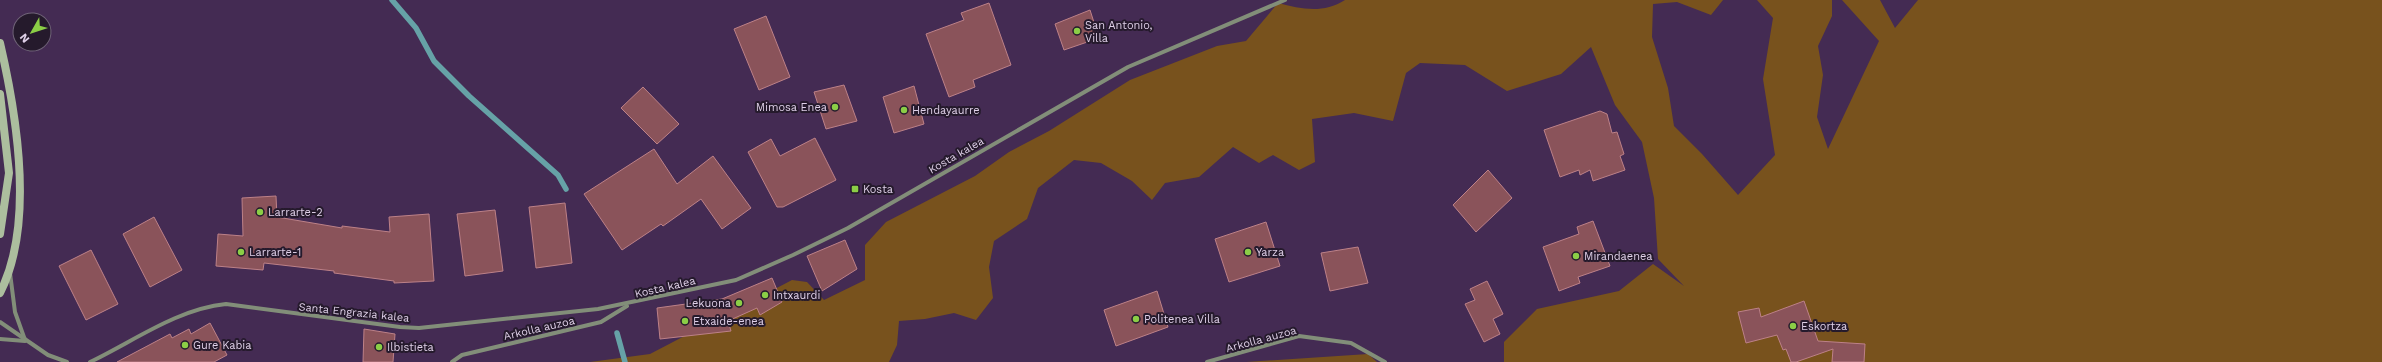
<svg xmlns="http://www.w3.org/2000/svg" width="2382" height="362" font-family="'Work Sans',sans-serif">
<style>
.green{fill:#78521d}
.lines{fill:none;stroke-linecap:round;stroke-linejoin:round}
.stream{stroke:#66a2a7;stroke-width:5.5}
.building{fill:#8a535a;stroke:#bd8188}
.minor{stroke:#828e79;stroke-width:4}
.secondary{stroke:#acbe9e;stroke-width:8}
.poi-dot{fill:#8bce46;stroke:#251a2c;stroke-width:1.5}
.labels{text-anchor:middle;stroke-width:4;stroke-linejoin:round;paint-order:stroke}
.poi-label{font-size:11px;fill:#dfd0e8;stroke:#251a2c;text-anchor:start}
.street-label{font-size:11px;fill:#dfd0e8;stroke:#251a2c}
</style>
<rect width="100%" height="100%" fill="#442b53"/>
<g class="green">
<path d="M1345 0H1723L1711 15 1677 2 1653 4 1652 37 1668 88 1674 126 1702 154 1738 195 1775 155 1763 79 1773 18 1757 0H1832V16L1818 46 1823 75 1817 117 1828 149 1879 41 1842 0H1880L1895 28 1918 0H2382V362H1504V342L1537 309 1619 291 1653 264 1684 286 1658 259 1654 198 1642 142 1615 105 1591 47 1561 74 1507 91 1465 65 1420 63 1406 73 1393 121 1354 113 1312 119 1315 162 1299 170 1273 155 1259 163 1233 147 1199 177 1165 183 1152 200 1132 181 1101 163 1074 160 1038 188 1027 219 994 241 989 267 993 298 976 320 954 313 925 319 899 321 897 345 889 362H590L650 354 792 280 807 282 824 300 865 280V245L886 222 975 176 1009 152 1049 131 1130 80 1217 46 1246 41 1278 3C1301 9 1323 14 1345 0Z"/>
<path d="M1368 354 1377 362H1246Z"/>
</g>
<g class="lines">
<g class="stream">
<path d="M392 0 416 28 434 61 469 96 558 175 566 189"/>
<path d="M617 333 625 362"/>
</g>
</g>
<g class="building">
<path d="M989 3 1011 65 973 80 975 87 949 97 926 34 964 20 961 13Z"/>
<path d="M1090 10 1099 38 1064 50 1055 24Z"/>
<path d="M766 16 790 77 759 90 734 29Z"/>
<path d="M844 85 857 121 826 129 814 92Z"/>
<path d="M914 86 924 124 894 133 883 97Z"/>
<path d="M643 87 679 124 657 144 621 108Z"/>
<path d="M1600 111 1607 114 1612 133 1617 132 1624 154 1620 156 1625 170 1593 181 1590 170 1580 175 1579 170 1560 177 1544 130Z"/>
<path d="M815 138 836 180 783 207H777L748 152 771 139 780 156Z"/>
<path d="M654 149 677 184 713 156 751 208 722 229 701 199 663 226 661 224 622 250 584 194Z"/>
<path d="M1488 170 1512 198 1476 232 1453 205Z"/>
<path d="M276 196 277 217 342 228V226L390 232 389 217 429 214 434 281 394 283V281L334 273V271L264 263 263 270 216 266 218 234 243 236 242 198Z"/>
<path d="M565 203 572 263 536 268 529 207Z"/>
<path d="M495 210 503 271 465 276 457 214Z"/>
<path d="M154 217 182 270 150 287 123 234Z"/>
<path d="M1593 221 1610 266 1578 277 1580 283 1559 291 1543 247 1579 234 1577 227Z"/>
<path d="M1266 222 1280 266 1229 282 1215 239Z"/>
<path d="M845 240 857 269 822 291 807 256Z"/>
<path d="M1358 247 1368 283 1330 291 1321 253Z"/>
<path d="M91 250 118 304 86 320 59 266Z"/>
<path d="M772 278 782 302 760 315 757 308 728 321 731 331 660 339 657 308 722 299Z"/>
<path d="M1487 281 1503 314 1493 319 1500 334 1484 342 1465 304 1475 300 1470 289Z"/>
<path d="M1157 291 1168 327 1116 346 1104 310Z"/>
<path d="M1804 301 1818 341 1865 344 1864 362H1832L1833 349 1796 362H1791L1786 349 1783 350 1777 335 1746 343 1738 312 1759 308 1761 317Z"/>
<path d="M210 323 227 355 214 362H117L170 334 172 338 189 329 191 334Z"/>
<path d="M364 329 395 334 393 362H363Z"/>
</g>
<g class="lines">
<g class="minor">
<path d="M10 273 15 312 25 340"/>
<path d="M0 322 48 355 67 362"/>
<path d="M0 339 25 341"/>
<path d="M90 362C134 341 177 309 226 304L400 327 419 328 598 309 736 280 793 255 848 228 1128 67 1285 0"/>
<path d="M452 362 462 355 601 322 627 306"/>
<path d="M1207 362 1299 336 1351 343 1385 362"/>
</g>
<g class="secondary">
<path d="M0 43C17 116 35 224 0 293"/>
<path d="M0 94 9 173 0 234"/>
</g>
</g>
<g class="poi-dot">
<circle cx="1077" cy="31" r="4"/>
<circle cx="835" cy="107" r="4"/>
<circle cx="904" cy="110" r="4"/>
<rect x="851" y="185" width="8" height="8" rx="2"/>
<circle cx="260" cy="212" r="4"/>
<circle cx="241" cy="252" r="4"/>
<circle cx="1248" cy="252" r="4"/>
<circle cx="1576" cy="256" r="4"/>
<circle cx="765" cy="295" r="4"/>
<circle cx="739" cy="303" r="4"/>
<circle cx="1136" cy="319" r="4"/>
<circle cx="685" cy="321" r="4"/>
<circle cx="1793" cy="326" r="4"/>
<circle cx="185" cy="345" r="4"/>
<circle cx="379" cy="347" r="4"/>
</g>
<g class="labels">
<g class="poi-label">
<text x="1085" y="29">San Antonio,<tspan x="1085" dy="13">Villa</tspan></text>
<text x="827" y="111" text-anchor="end">Mimosa Enea</text>
<text x="912" y="114">Hendayaurre</text>
<text x="863" y="193">Kosta</text>
<text x="268" y="216">Larrarte-2</text>
<text x="249" y="256">Larrarte-1</text>
<text x="1256" y="256">Yarza</text>
<text x="1584" y="260">Mirandaenea</text>
<text x="773" y="299">Intxaurdi</text>
<text x="731" y="307" text-anchor="end">Lekuona</text>
<text x="1144" y="323">Politenea Villa</text>
<text x="693" y="325">Etxaide-enea</text>
<text x="1801" y="330">Eskortza</text>
<text x="193" y="349">Gure Kabia</text>
<text x="387" y="351">Ilbistieta</text>
</g>
<g class="street-label">
<text transform="translate(956 155) rotate(-30)" y="4">Kosta kalea</text>
<text transform="translate(665 287) rotate(-13)" y="4">Kosta kalea</text>
<text transform="translate(354 312) rotate(6)" y="4">Santa Engrazia kalea</text>
<text transform="translate(539 328) rotate(-13)" y="4">Arkolla auzoa</text>
<text transform="translate(1261 339) rotate(-15)" y="4">Arkolla auzoa</text>
</g>
</g>
<g transform="translate(32 32) rotate(231)"><circle r="19" fill="#251a2c" stroke="#6f6377"/>
<path d="M0-3L7 15L0 10L-7 15Z" fill="#8bce46"/>
<text y="-6" font-size="11" font-weight="bold" text-anchor="middle" fill="#dfd0e8">N</text>
</g>
</svg>
